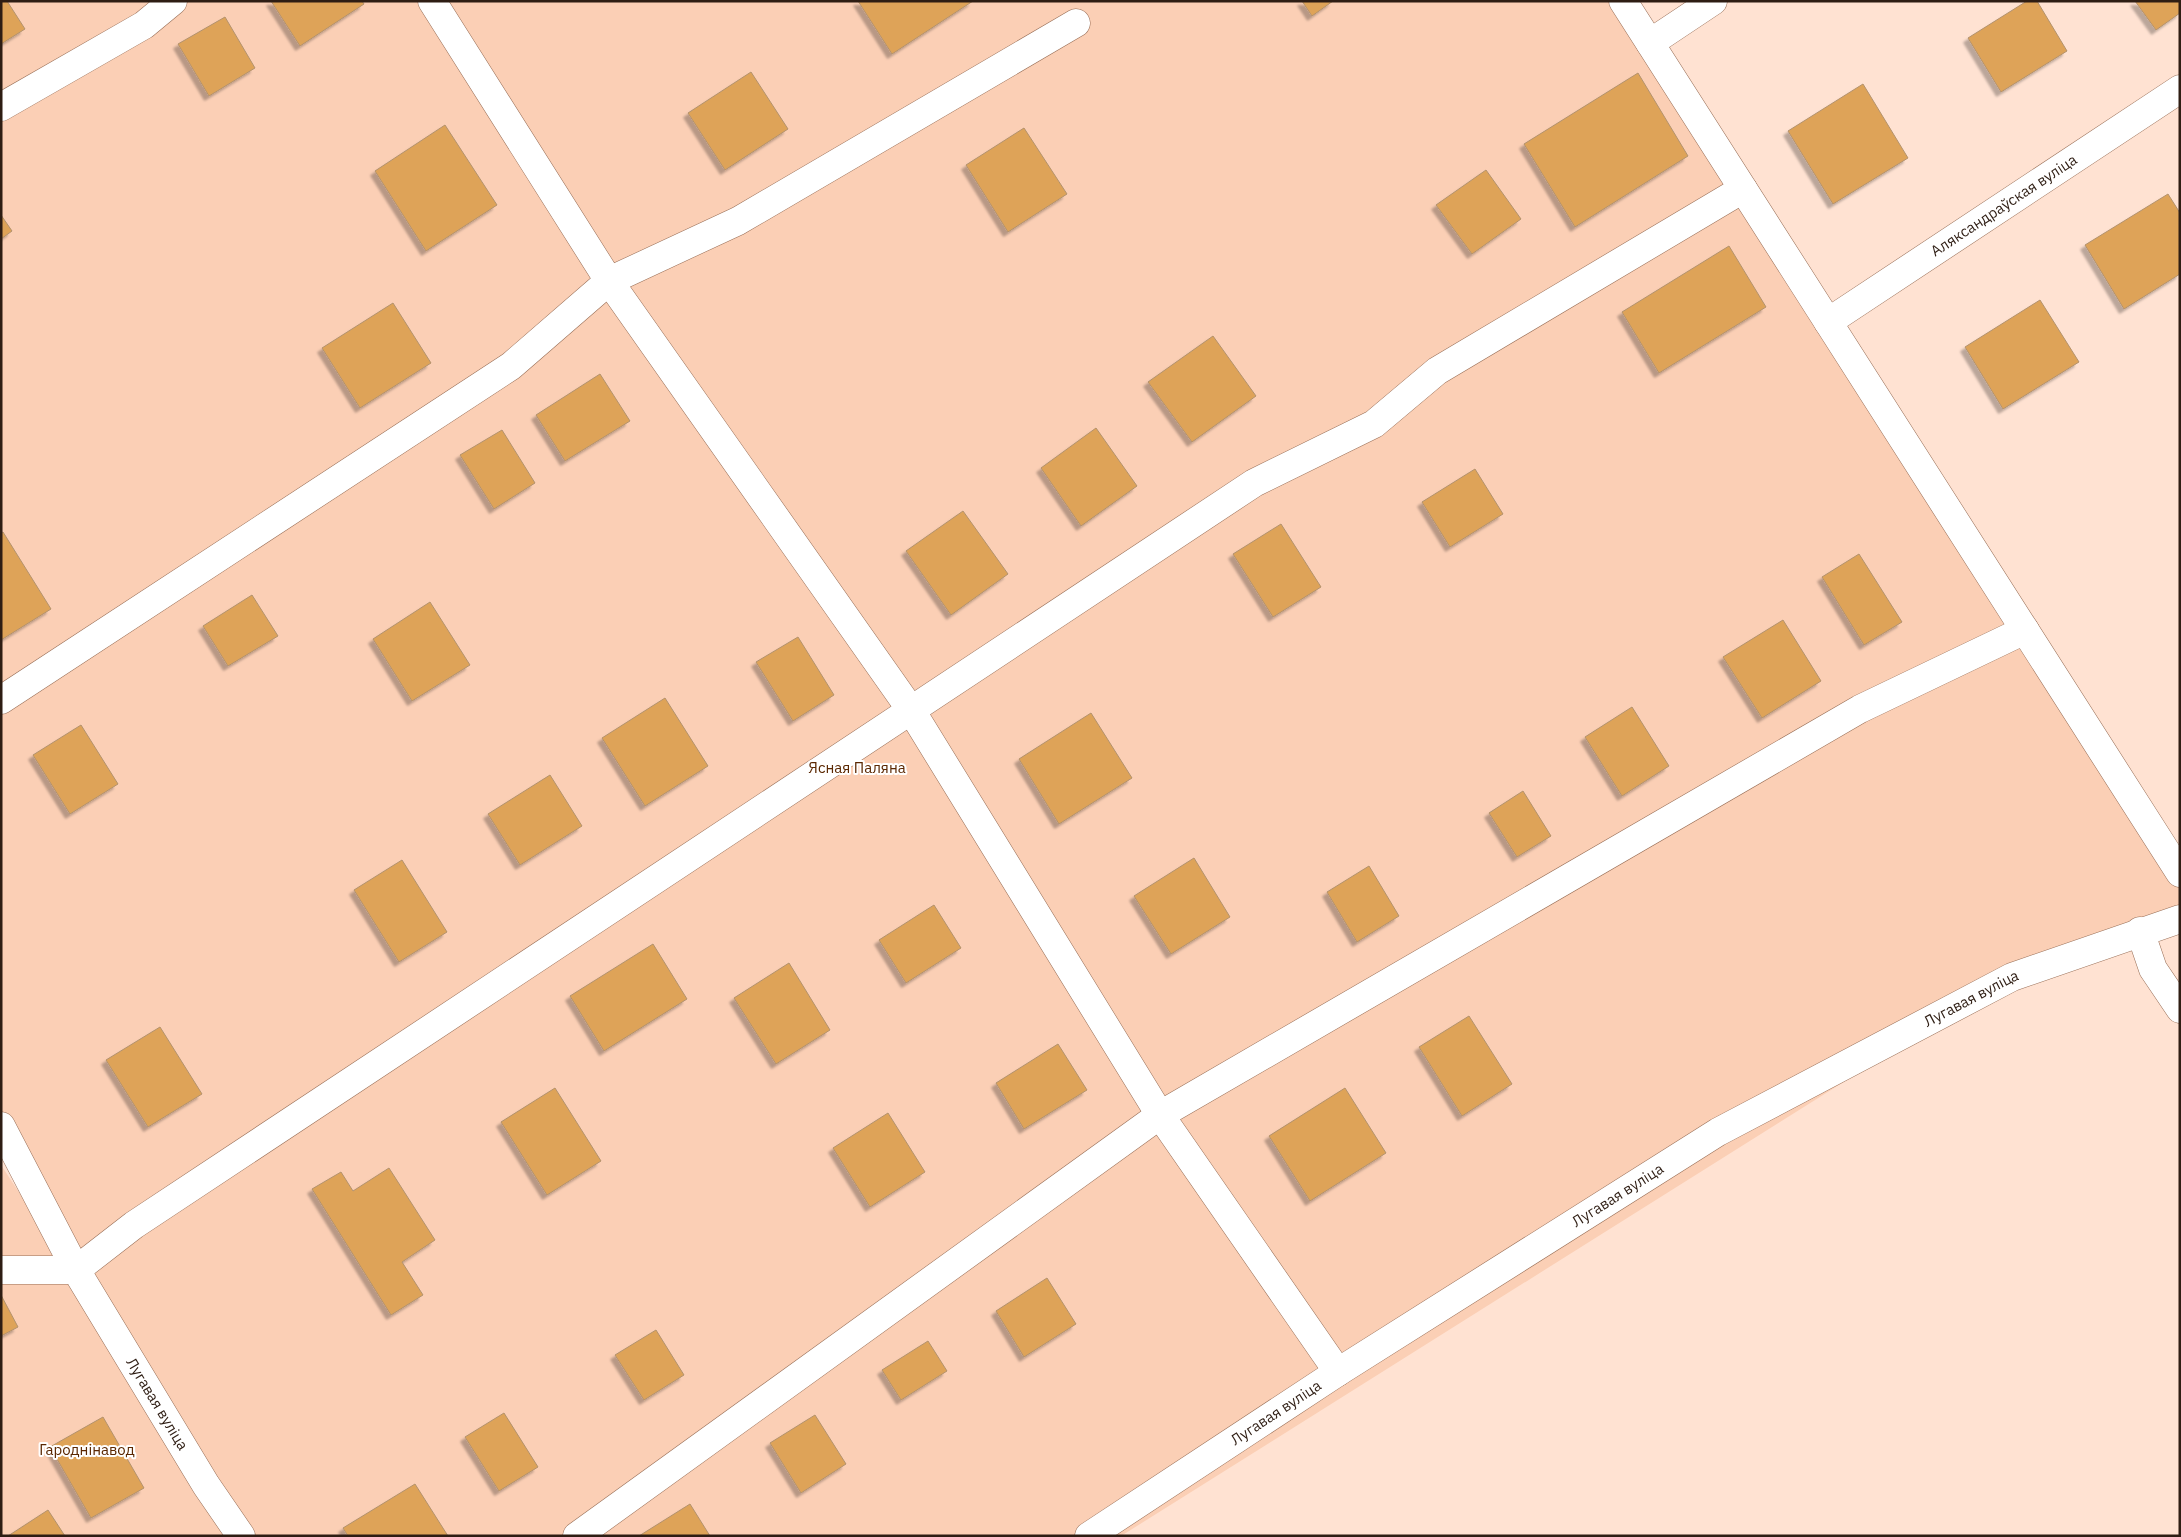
<svg xmlns="http://www.w3.org/2000/svg" width="2181" height="1537" font-family="'IBM Plex Sans',sans-serif">
<style>
.green{fill:#fbcfb5}
.building{fill:#dea358;stroke:#b3926d;filter:url(#shadow)}
.lines{fill:none;stroke-linecap:round;stroke-linejoin:round}
.minor-casing{stroke:#986e56;stroke-width:29}
.minor{stroke:#fff;stroke-width:28}
.labels{text-anchor:middle;stroke-width:4;stroke-linejoin:round;paint-order:stroke}
.street-label{font-size:15px;fill:#2e1d13;stroke:#fff}
.park-label{font-size:15px;fill:#5b2802;stroke:#fff}
</style>
<defs>
<filter id="shadow"><feDropShadow dx="-4.5" dy="4.5" stdDeviation="1" flood-color="#0004"/></filter>
</defs>
<rect width="100%" height="100%" fill="#ffe2d2"/>
<g class="green">
<path d="M1 1H1623L2180 873V919L2011 977 1121 1536H251L1 1137Z"/>
<path d="M1 1165 245 1536H1Z"/>
</g>
<g class="building">
<path d="M1 1H7L25 29 1 44Z"/>
<path d="M271 1H362L364 4 300 46Z"/>
<path d="M858 1H973L892 54Z"/>
<path d="M1302 1H1333L1312 16Z"/>
<path d="M2027 1H2037L2067 51 2001 92 1968 38Z"/>
<path d="M2135 1H2180V13L2156 30Z"/>
<path d="M225 17 255 68 209 96 178 44Z"/>
<path d="M751 72 788 129 725 170 688 113Z"/>
<path d="M1638 73 1688 156 1575 227 1524 144Z"/>
<path d="M1863 84 1908 158 1833 204 1788 131Z"/>
<path d="M445 125 497 205 426 251 375 171Z"/>
<path d="M1024 128 1067 194 1008 232 966 165Z"/>
<path d="M1486 170 1521 219 1472 254 1436 205Z"/>
<path d="M2168 194 2180 213V274L2124 309 2085 245Z"/>
<path d="M1 215 12 231 1 239Z"/>
<path d="M1729 246 1766 307 1659 373 1622 312Z"/>
<path d="M2040 300 2079 362 2003 409 1965 347Z"/>
<path d="M393 303 431 363 360 408 322 348Z"/>
<path d="M1213 336 1256 396 1192 442 1148 382Z"/>
<path d="M600 374 630 421 565 461 536 415Z"/>
<path d="M1096 428 1137 486 1081 526 1041 468Z"/>
<path d="M502 430 535 483 494 509 460 455Z"/>
<path d="M1475 469 1503 514 1450 547 1422 502Z"/>
<path d="M963 511 1008 574 951 615 906 551Z"/>
<path d="M1281 524 1321 587 1273 617 1233 554Z"/>
<path d="M3 532 51 609 1 640V533Z"/>
<path d="M1859 554 1902 622 1864 645 1822 577Z"/>
<path d="M252 595 278 636 228 666 203 626Z"/>
<path d="M430 602 470 665 412 701 373 639Z"/>
<path d="M1783 620 1821 681 1762 718 1723 657Z"/>
<path d="M798 637 834 695 793 721 756 662Z"/>
<path d="M665 698 708 766 645 806 602 738Z"/>
<path d="M1632 707 1669 766 1622 796 1585 737Z"/>
<path d="M1091 713 1132 778 1059 824 1019 759Z"/>
<path d="M81 725 118 784 70 814 33 755Z"/>
<path d="M550 775 582 826 520 865 488 814Z"/>
<path d="M1523 791 1551 836 1517 857 1489 813Z"/>
<path d="M1194 858 1230 917 1171 954 1134 896Z"/>
<path d="M402 860 447 932 399 962 354 890Z"/>
<path d="M1369 866 1399 916 1357 942 1327 892Z"/>
<path d="M934 905 961 948 906 983 879 940Z"/>
<path d="M653 944 687 999 604 1051 570 996Z"/>
<path d="M789 963 830 1030 776 1064 734 998Z"/>
<path d="M1469 1016 1512 1084 1462 1116 1419 1047Z"/>
<path d="M160 1027 202 1094 148 1127 106 1060Z"/>
<path d="M1058 1044 1087 1090 1024 1129 996 1083Z"/>
<path d="M555 1088 601 1161 547 1195 501 1122Z"/>
<path d="M1345 1088 1386 1153 1310 1201 1269 1136Z"/>
<path d="M888 1113 925 1172 870 1207 833 1148Z"/>
<path d="M389 1168 435 1240 402 1262 423 1295 391 1315 312 1189 341 1172 353 1191Z"/>
<path d="M1047 1278 1076 1324 1024 1357 996 1311Z"/>
<path d="M1 1295 18 1327 1 1336Z"/>
<path d="M656 1330 684 1375 644 1400 615 1355Z"/>
<path d="M928 1341 947 1371 901 1400 882 1370Z"/>
<path d="M504 1413 538 1467 499 1491 465 1437Z"/>
<path d="M815 1415 846 1464 801 1493 770 1443Z"/>
<path d="M103 1417 144 1488 91 1518 50 1447Z"/>
<path d="M415 1484 448 1536H348L343 1528Z"/>
<path d="M690 1504 710 1536H639Z"/>
<path d="M48 1510 65 1536H8Z"/>
</g>
<g class="lines">
<defs>
<g id="minor">
<path d="M432 1 609 281 911 710 1160 1115 1338 1372"/>
<path d="M1623 1 2180 873"/>
<path d="M1650 43 1713 1"/>
<path d="M1 107 144 25 173 1"/>
<path id="s1" d="M1828 322 2180 89"/>
<path d="M1 700 511 366 609 281 738 221 1076 23"/>
<path d="M2140 931 2153 969 2180 1009"/>
<path id="s2" d="M1 1126 76 1270 206 1485 241 1536"/>
<path d="M1 1270H76L134 1225 1254 483 1374 424 1437 371 1743 189"/>
<path d="M577 1536 1160 1115 1860 709 2025 630"/>
<path id="s3" d="M1089 1536 1338 1372 1718 1132 2012 977 2180 919"/>
</g>
</defs>
<use href="#minor" class="minor-casing"/>
<use href="#minor" class="minor"/>
</g>
<g class="labels">
<g class="street-label">
<text dy="5" stroke="none"><textPath href="#s1" startOffset="211">Аляксандраўская вуліца</textPath></text>
<text dy="5" stroke="none"><textPath href="#s3" startOffset="1034">Лугавая вуліца</textPath></text>
<text dy="5" stroke="none"><textPath href="#s3" startOffset="629">Лугавая вуліца</textPath></text>
<text dy="5" stroke="none"><textPath href="#s2" startOffset="319">Лугавая вуліца</textPath></text>
<text dy="5" stroke="none"><textPath href="#s3" startOffset="224">Лугавая вуліца</textPath></text>
</g>
<g class="park-label">
<text x="857" y="773">Ясная Паляна</text>
<text x="87" y="1455">Гароднінавод</text>
</g>
</g>
<rect width="2181" height="1537" fill="none" stroke="#2e1d13" stroke-width="5"/>
</svg>
